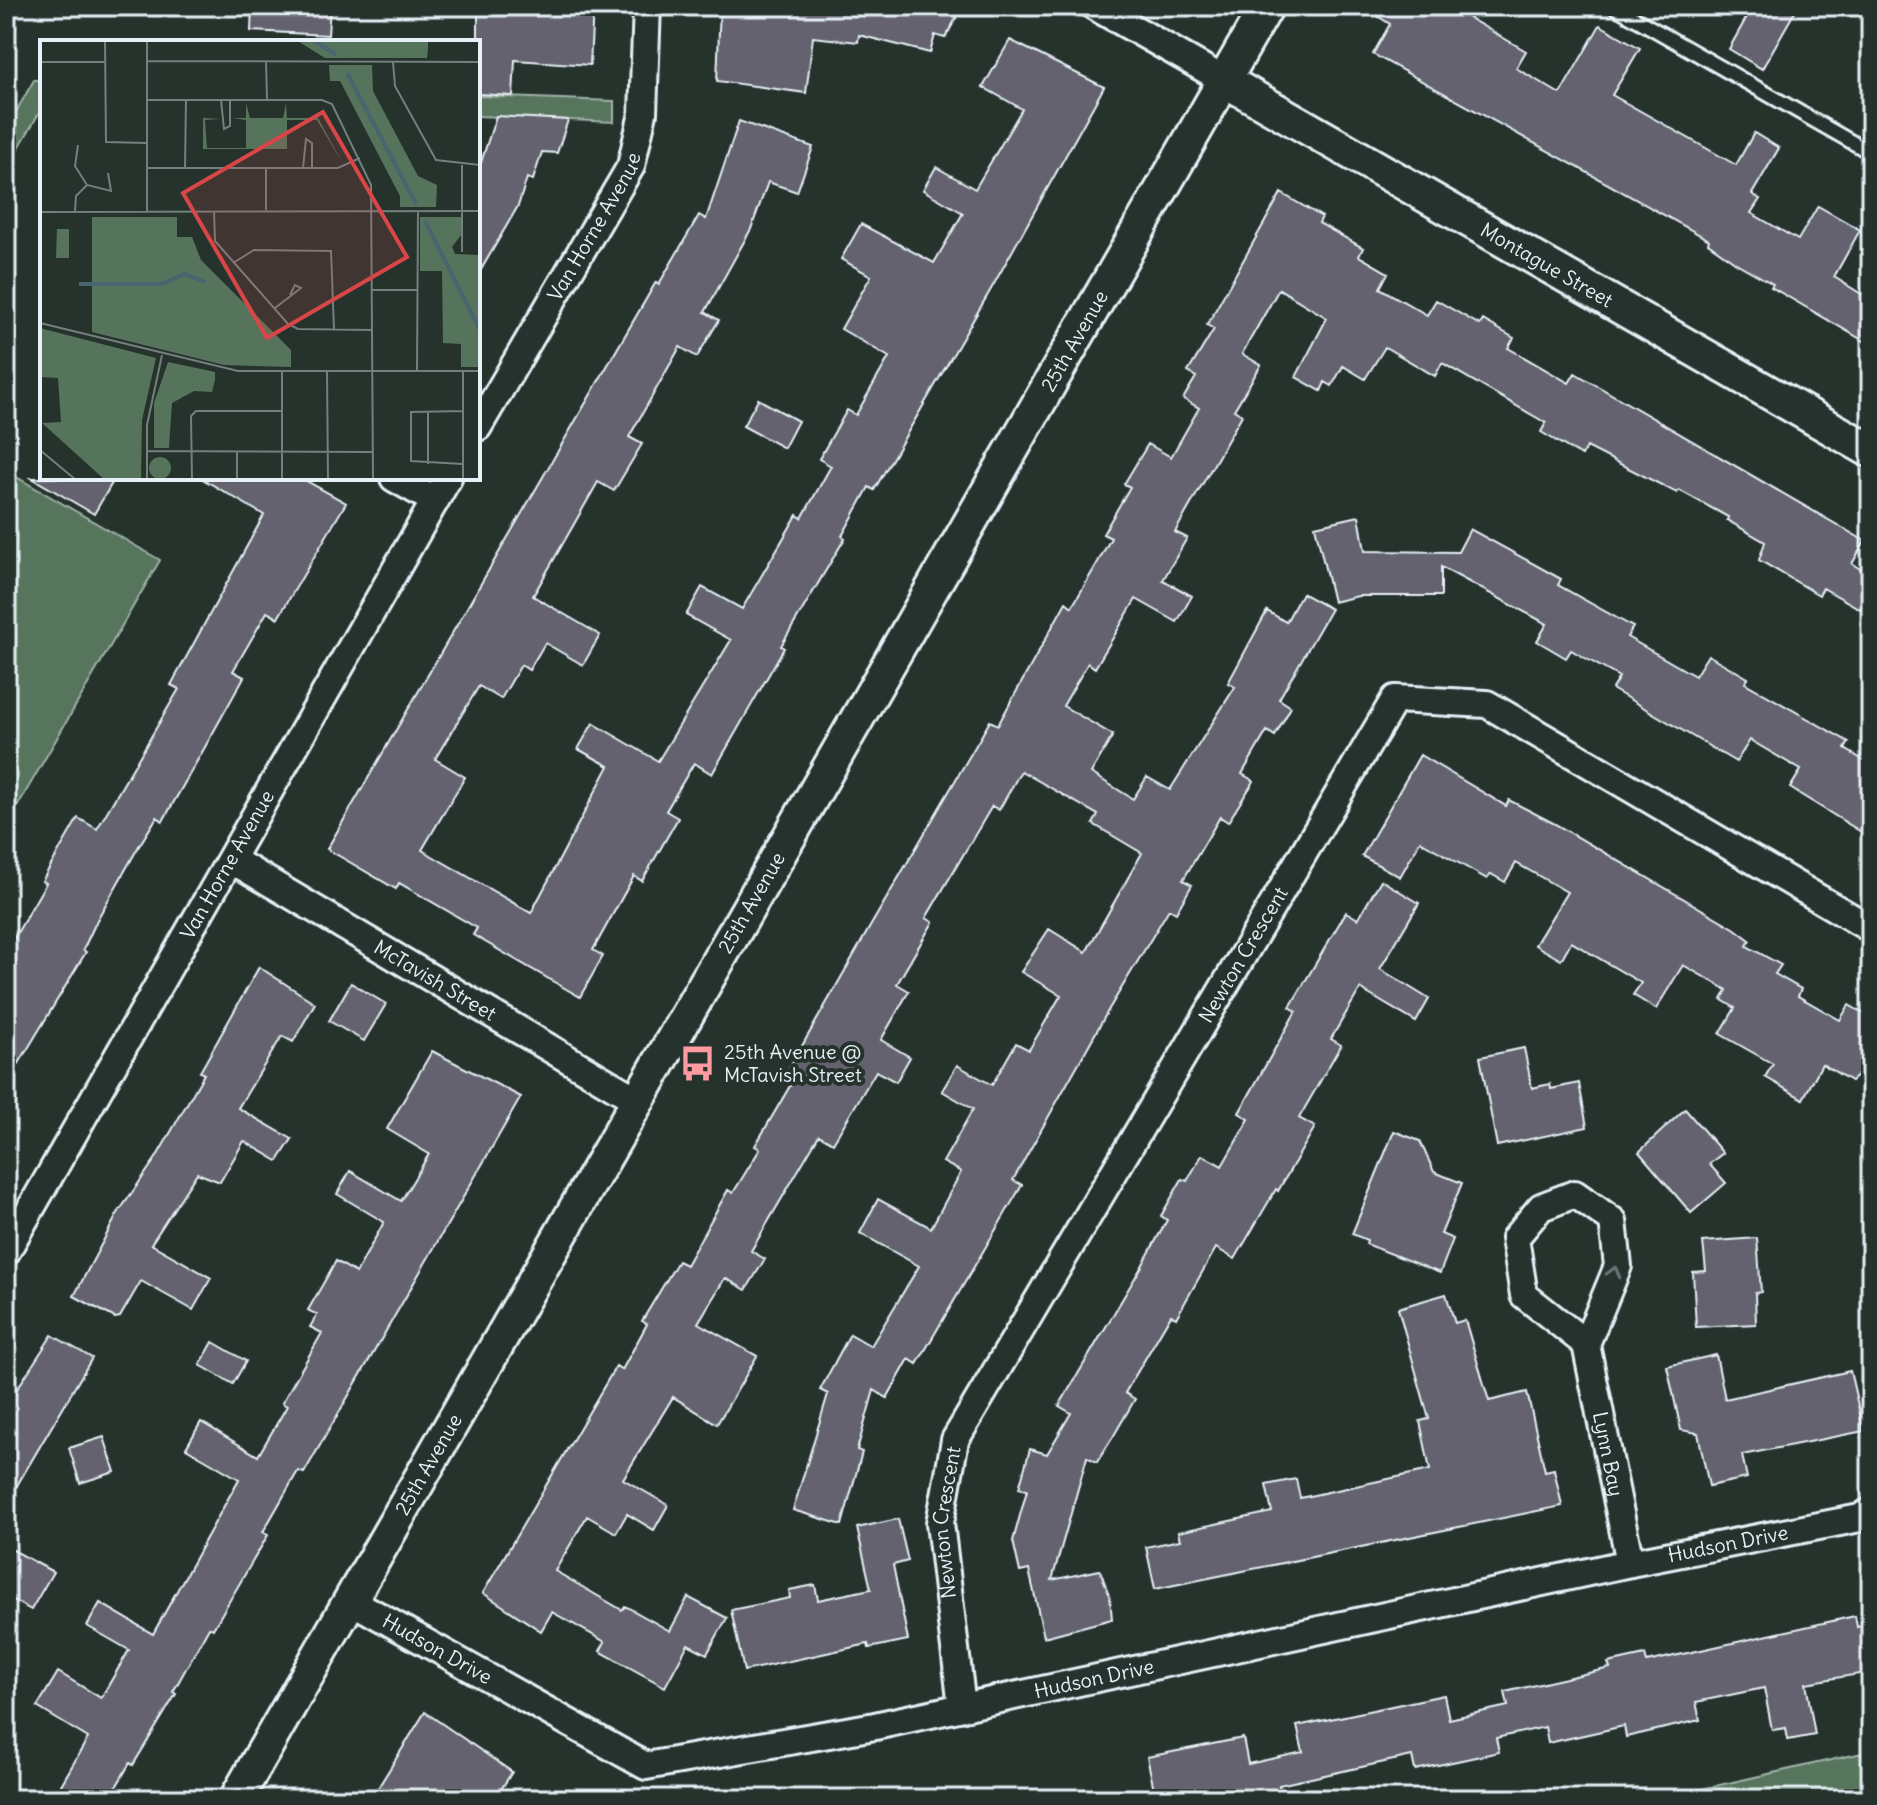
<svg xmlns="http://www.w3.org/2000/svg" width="1877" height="1805" font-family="Delius,sans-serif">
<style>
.green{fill:#56745c;stroke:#9fb2aa;stroke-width:2}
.building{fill:#64626e;stroke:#e8f1f8;stroke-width:2}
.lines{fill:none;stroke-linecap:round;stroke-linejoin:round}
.service-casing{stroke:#e8f1f8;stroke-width:18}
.minor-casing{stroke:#e8f1f8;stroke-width:32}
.tertiary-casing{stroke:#e8f1f8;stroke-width:38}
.service{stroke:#26332d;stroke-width:12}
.minor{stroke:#26332d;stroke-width:26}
.tertiary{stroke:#26332d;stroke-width:32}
.oneway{stroke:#6a7674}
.labels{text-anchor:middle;stroke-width:8;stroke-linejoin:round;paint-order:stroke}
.street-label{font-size:20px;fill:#e8f1f8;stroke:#26332d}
.poi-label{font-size:20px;fill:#e8f1f8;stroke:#26332d;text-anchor:start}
.inset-river{fill:none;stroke:#49656f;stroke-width:4}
.inset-road{fill:none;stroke:#747f7e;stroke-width:2}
.view{fill:#d94647;fill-opacity:0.15;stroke:#d94647;stroke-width:4}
.inset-edge{fill:none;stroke:#e8f1f8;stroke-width:4}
</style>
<rect width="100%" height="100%" fill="#26332d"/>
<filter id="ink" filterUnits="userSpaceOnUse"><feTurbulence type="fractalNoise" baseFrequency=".0125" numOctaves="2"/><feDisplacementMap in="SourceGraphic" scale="16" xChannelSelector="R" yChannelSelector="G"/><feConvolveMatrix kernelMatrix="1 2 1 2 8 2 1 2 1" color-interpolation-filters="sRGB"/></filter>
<g filter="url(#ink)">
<g class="green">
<path d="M34 80H42V108L6 170V129Z"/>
<path d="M478 96 614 101V122L478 116Z"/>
<path d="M6 471 160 560 6 826Z"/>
<path d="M1871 1751V1799H1657Z"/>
</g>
<g class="building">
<path d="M252 6H330L328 35 251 31Z"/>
<path d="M478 6H593L590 65 515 60 513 96 478 94Z"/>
<path d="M720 6H921L958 15 945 38 935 35 930 53 859 35 858 42 813 37 806 93 717 81Z"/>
<path d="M1362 6H1448L1526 51 1516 68 1560 94 1600 25 1640 48 1612 95 1736 165 1754 133 1779 148 1752 194 1760 199 1751 213 1798 240 1818 206 1860 230 1834 277 1871 300V345L1771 287 1773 284 1736 263 1708 243 1709 240 1373 54 1390 24Z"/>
<path d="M1753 6H1798L1762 69 1729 49Z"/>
<path d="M1010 40 1104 87 990 291 874 490 869 487 842 536 845 538 781 646 784 648 712 774 694 763 666 811 678 818 642 881 634 876 593 950 603 956 580 997 473 935 477 928 399 883 396 889 327 849 656 282 659 284 699 215 706 219 739 121 813 147 797 192 768 182 751 229 705 312 719 320 697 357 680 347 629 437 642 444 614 491 598 482 533 596 600 635 583 665 545 643 529 670 521 665 501 699 479 686 435 759 465 777 422 850 531 913 609 766 578 749 593 723 658 761 731 640 686 615 702 587 742 609 797 515 802 518 831 466 819 459 847 410 856 415 889 357 841 329 871 276 841 259 861 224 934 263 963 213 923 190 936 167 975 189 1002 143 1022 109 983 87Z"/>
<path d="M496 116 568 120 557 153 542 152 533 180 527 178 518 206 478 275V172Z"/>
<path d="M1281 193 1322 217 1319 223 1363 248 1359 256 1388 273 1380 288 1427 315 1436 300 1480 325 1483 320 1514 338 1508 348 1569 383 1575 373 1865 541 1852 564 1871 575V615L1823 588 1819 595 1759 560 1765 542 1727 520 1728 517 1679 490 1677 493 1587 447 1582 456 1541 432 1546 423 1442 363 1435 376 1385 347 1365 379 1343 366 1332 386 1325 382 1321 391 1296 377 1327 318 1279 289 1242 354 1261 365 1234 410 1242 415 1175 532 1187 538 1163 580 1192 596 1177 622 1136 599 1095 668 1088 663 1063 706 1113 735 1091 773 1133 799 1147 777 1170 790 1235 687 1228 683 1267 611 1286 622 1302 593 1331 609 1279 699 1291 707 1275 736 1267 731 1242 774 1254 781 1228 822 1220 817 1183 880 1192 885 1176 913 1169 909 1109 1009 1013 1180 1022 1185 917 1364 909 1359 887 1398 874 1390 857 1450 862 1452 842 1525 793 1510 828 1394 820 1390 850 1334 871 1346 919 1266 860 1233 878 1199 931 1228 961 1172 943 1162 973 1109 942 1091 957 1065 992 1085 1016 1043 1029 1050 1061 995 1021 972 1049 929 1086 952 1142 853 1093 824 1098 815 1021 771 999 810 992 806 926 918 933 922 897 984 909 991 881 1040 910 1057 896 1082 876 1071 833 1143 819 1135 751 1251 765 1259 746 1290 725 1278 698 1323 757 1356 738 1389 717 1424 673 1397 623 1479 668 1505 654 1530 627 1514 616 1533 587 1516 555 1571 622 1610 625 1606 670 1631 688 1597 727 1618 707 1654 688 1644 665 1687 600 1651 605 1642 552 1612 541 1631 483 1593 616 1366 622 1370 647 1324 642 1321 678 1261 686 1265 728 1190 733 1193 760 1149 755 1146 794 1079 786 1074 871 925 990 721 998 725 1066 602 1072 607 1098 562 1111 538 1103 534 1130 487 1124 484 1148 444 1171 457 1199 408 1183 399 1196 377 1188 372 1214 329 1207 325Z"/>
<path d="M758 399 798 421 784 448 743 426Z"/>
<path d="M32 478H115L94 514Z"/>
<path d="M201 478H301L346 503 278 618 267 612 233 671 244 677 205 747 163 821 157 817 139 846 98 918 83 950 86 952 6 1085V952L46 883 42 881 78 818 97 829 179 689 171 685 264 515Z"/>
<path d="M1359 516 1365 551 1458 552 1470 529 1561 579 1558 585 1633 627 1627 637 1695 676 1708 655 1748 678 1745 683 1849 742 1845 749 1871 765V838L1790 788 1801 770 1750 740 1736 762 1612 689 1619 677 1571 650 1566 658 1537 641 1547 624 1441 567V596H1358L1333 602 1315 526Z"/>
<path d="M1420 755 1506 806 1509 800 1555 824 1734 928 1750 940 1747 946 1781 965 1775 974 1801 989 1798 996 1840 1020 1849 1005 1871 1018V1054L1859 1074 1851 1081 1822 1064 1803 1099 1765 1077 1773 1064 1720 1034 1735 1008 1722 1000 1727 990 1683 965 1656 1009 1633 995 1641 983 1571 942 1561 960 1535 945 1567 892 1516 863 1505 882 1491 874 1487 879 1420 841 1400 877 1362 856Z"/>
<path d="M1381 880 1419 903 1380 969 1429 999 1416 1022 1360 989 1331 1039 1341 1045 1299 1118 1315 1127 1278 1191 1276 1189 1235 1259 1216 1248 1176 1318 1171 1315 1125 1393 1135 1399 1113 1437 1097 1462 1087 1457 1052 1580 1100 1570 1110 1598 1112 1619 1044 1637 1029 1570 1020 1572 1013 1541 1027 1490 1019 1488 1030 1449 1047 1454 1071 1413 1059 1406 1142 1266 1167 1220 1161 1216 1182 1179 1187 1181 1202 1155 1222 1166 1249 1119 1239 1113 1296 1011 1290 1007 1346 912 1358 919Z"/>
<path d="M259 967 315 1003 293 1042 282 1036 238 1108 292 1139 278 1161 244 1141 220 1182 197 1173 151 1244 211 1278 193 1310 141 1281 120 1317 115 1318 74 1296 118 1213 156 1158 204 1074 200 1072Z"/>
<path d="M351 983 386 1004 364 1041 329 1021Z"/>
<path d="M1524 1048 1532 1088 1550 1084 1551 1089 1579 1083 1587 1127 1497 1146 1480 1057Z"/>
<path d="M432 1051 521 1097 304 1473 298 1471 263 1532 268 1535 213 1629 209 1627 173 1692 176 1694 133 1765 130 1763 109 1799H53L88 1738 37 1707 58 1672 101 1698 129 1650 87 1626 100 1603 153 1634 239 1479 186 1448 201 1422 258 1456 287 1406 282 1403 322 1333 310 1327 317 1315 308 1310 336 1261 356 1273 384 1222 337 1194 350 1171 401 1201 429 1154 387 1129Z"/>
<path d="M1685 1109 1723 1153 1709 1164 1726 1183 1691 1213 1639 1152Z"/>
<path d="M1394 1131 1420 1141 1434 1172 1462 1183 1441 1234 1453 1239 1440 1273 1366 1244 1367 1240 1352 1234Z"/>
<path d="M1757 1238 1761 1292 1755 1293 1756 1324 1696 1327 1693 1272 1706 1271 1703 1242Z"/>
<path d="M1446 1294 1455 1323 1465 1320 1489 1401 1527 1392 1545 1471 1554 1469 1562 1506 1155 1589 1146 1547 1180 1540 1178 1532 1272 1512 1266 1485 1296 1479 1300 1498 1430 1470 1420 1421 1429 1419 1398 1308Z"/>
<path d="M52 1335 92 1358 6 1504V1406Z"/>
<path d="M213 1342 246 1361 233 1384 200 1365Z"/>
<path d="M1716 1355 1725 1399 1850 1371 1864 1431 1742 1455 1747 1478 1709 1486 1698 1433 1681 1430 1667 1366Z"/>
<path d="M104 1437 115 1472 80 1483 69 1448Z"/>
<path d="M898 1519 908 1561 893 1565 908 1640 869 1648 868 1644 744 1671 731 1610 790 1598 789 1590 815 1585 818 1600 871 1589 857 1528Z"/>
<path d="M6 1546 53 1572 31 1610 6 1596Z"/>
<path d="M1855 1616 1857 1627 1871 1624V1672L1806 1683 1815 1735 1788 1740 1786 1728 1772 1730 1764 1688 1696 1702 1700 1720 1626 1737 1624 1726 1548 1743 1545 1727 1496 1738 1499 1752 1415 1770 1412 1756 1279 1785 1282 1799H1156L1147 1757 1243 1738 1248 1764 1303 1752 1297 1726 1444 1695 1449 1719 1508 1706 1505 1692 1610 1668 1608 1663 1645 1655 1647 1662Z"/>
<path d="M425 1712 512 1772 495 1799H371Z"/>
</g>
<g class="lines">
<defs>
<path id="service" d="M1613 6 1871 153"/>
<g id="minor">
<path d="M1094 6 1224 80"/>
<path id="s1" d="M478 427 631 166 643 113 647 6"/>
<path d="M394 478 435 501"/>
<path id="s2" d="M232 860 637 1100"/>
<path id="s3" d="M6 1252 448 478"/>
<path id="s4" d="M1586 1344 1524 1295 1515 1238 1541 1207 1575 1194 1613 1221 1618 1266 1586 1344 1630 1563"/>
<path id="s5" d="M350 1600 646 1766 875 1726 1630 1563 1860 1518 1871 1511"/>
<path id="s6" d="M962 1707 940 1523 955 1440 1395 699 1487 704 1871 929"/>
</g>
<g id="tertiary">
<path id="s7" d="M1224 80 1871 451"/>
<path id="s8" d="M236 1799 1267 6"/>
</g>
</defs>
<use href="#service" class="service-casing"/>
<use href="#minor" class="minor-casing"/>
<use href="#tertiary" class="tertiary-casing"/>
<use href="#service" class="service"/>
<use href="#minor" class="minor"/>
<use href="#tertiary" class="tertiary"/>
</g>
<defs><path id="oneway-chevron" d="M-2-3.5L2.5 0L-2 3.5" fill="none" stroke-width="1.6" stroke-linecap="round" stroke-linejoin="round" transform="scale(2)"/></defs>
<use class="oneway" href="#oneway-chevron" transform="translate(1614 1272) rotate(-75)"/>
</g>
<defs>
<symbol id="bus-bare" viewBox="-9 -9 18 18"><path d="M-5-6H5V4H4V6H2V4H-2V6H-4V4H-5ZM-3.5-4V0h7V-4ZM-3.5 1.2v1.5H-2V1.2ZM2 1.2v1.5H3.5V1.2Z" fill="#ff9aa2" stroke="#26332d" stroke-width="2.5" paint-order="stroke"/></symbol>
</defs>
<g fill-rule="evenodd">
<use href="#bus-bare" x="672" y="1038" width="51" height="51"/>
</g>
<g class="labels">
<g class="street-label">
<text dy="7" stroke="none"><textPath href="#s1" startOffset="232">Van Horne Avenue</textPath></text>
<text dy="7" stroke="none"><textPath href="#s7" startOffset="372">Montague Street</textPath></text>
<text dy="7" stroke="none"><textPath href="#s8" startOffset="1682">25th Avenue</textPath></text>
<text dy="7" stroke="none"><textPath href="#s3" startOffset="446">Van Horne Avenue</textPath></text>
<text dy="7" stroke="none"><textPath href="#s8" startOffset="1034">25th Avenue</textPath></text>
<text dy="7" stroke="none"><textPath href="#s6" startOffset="834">Newton Crescent</textPath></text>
<text dy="7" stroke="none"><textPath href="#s2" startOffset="236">McTavish Street</textPath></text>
<text dy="7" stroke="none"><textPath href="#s4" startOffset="502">Lynn Bay</textPath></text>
<text dy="7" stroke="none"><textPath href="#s8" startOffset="386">25th Avenue</textPath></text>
<text dy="7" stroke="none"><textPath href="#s6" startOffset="186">Newton Crescent</textPath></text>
<text dy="7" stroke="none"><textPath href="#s5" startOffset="1444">Hudson Drive</textPath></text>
<text dy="7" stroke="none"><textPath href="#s5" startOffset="100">Hudson Drive</textPath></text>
<text dy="7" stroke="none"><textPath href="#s5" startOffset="796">Hudson Drive</textPath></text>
</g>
<g class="poi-label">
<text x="724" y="1059">25th Avenue @<tspan x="724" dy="23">McTavish Street</tspan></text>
</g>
</g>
<g transform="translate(40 40)">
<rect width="440" height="440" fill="#26332d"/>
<path d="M256 0H388V8L387 18H285ZM289 25H332L333 51 378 136 397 145 396 167H360V156L300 41H290ZM206 63 210 78H243L246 63 247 78H278L303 124 277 80H247V109H163V78L180 79 165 80 167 108H206V80L192 78H206ZM52 177H137V197H152L161 220 251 310V327L184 325 52 292ZM380 177H421V195L412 207 415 214 440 215V327H421V304L403 303 402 231H380ZM17 189H29V218H16ZM0 288 116 318 102 380 101 440H65L2 383 21 382 18 338 0 337ZM128 322 175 332V340L172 352 154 351 132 363 129 408H114V363ZM109 428a11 11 0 1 1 22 0a11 11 0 1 1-22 0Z" fill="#56745c"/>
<path class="inset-river" d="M273 0 296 15M307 33 376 164M385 181 440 290M39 244H122L144 234 165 242"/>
<path class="inset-road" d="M65 0 66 102 107 103M107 21 440 22M226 21 227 59M0 22H66M353 22 355 46 396 120 440 125M107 60H282L292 64 331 145 333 440M181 60 184 89 190 86V60M38 105 35 126 47 145 71 151 68 133M422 125V212M107 128H298L320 118M145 128 146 60M263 128 266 99 272 103V128M226 170V128M107 171V0M174 171 175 201 248 284 258 289 331 290M0 172 440 171M35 172 36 156 47 145M193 223 214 210 291 211 294 289M332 250H377M235 268 261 248 255 245 250 255M0 283 198 331H440M242 331V440M287 331 288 440M377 331 378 171M423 371 371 372V421L423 424M0 410 36 440M107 411 332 412M388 424V372M107 440V385L122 315M152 440 151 376 156 371H243M197 440V412M423 440V331"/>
<path class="view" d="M283 72 367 217 227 298 143 153Z"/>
<rect width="440" height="440" class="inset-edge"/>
</g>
<rect width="1877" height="1805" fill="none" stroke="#26332d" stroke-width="32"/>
<rect x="16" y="16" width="1845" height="1773" fill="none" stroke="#e8f1f8" stroke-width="3" filter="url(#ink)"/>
</svg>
